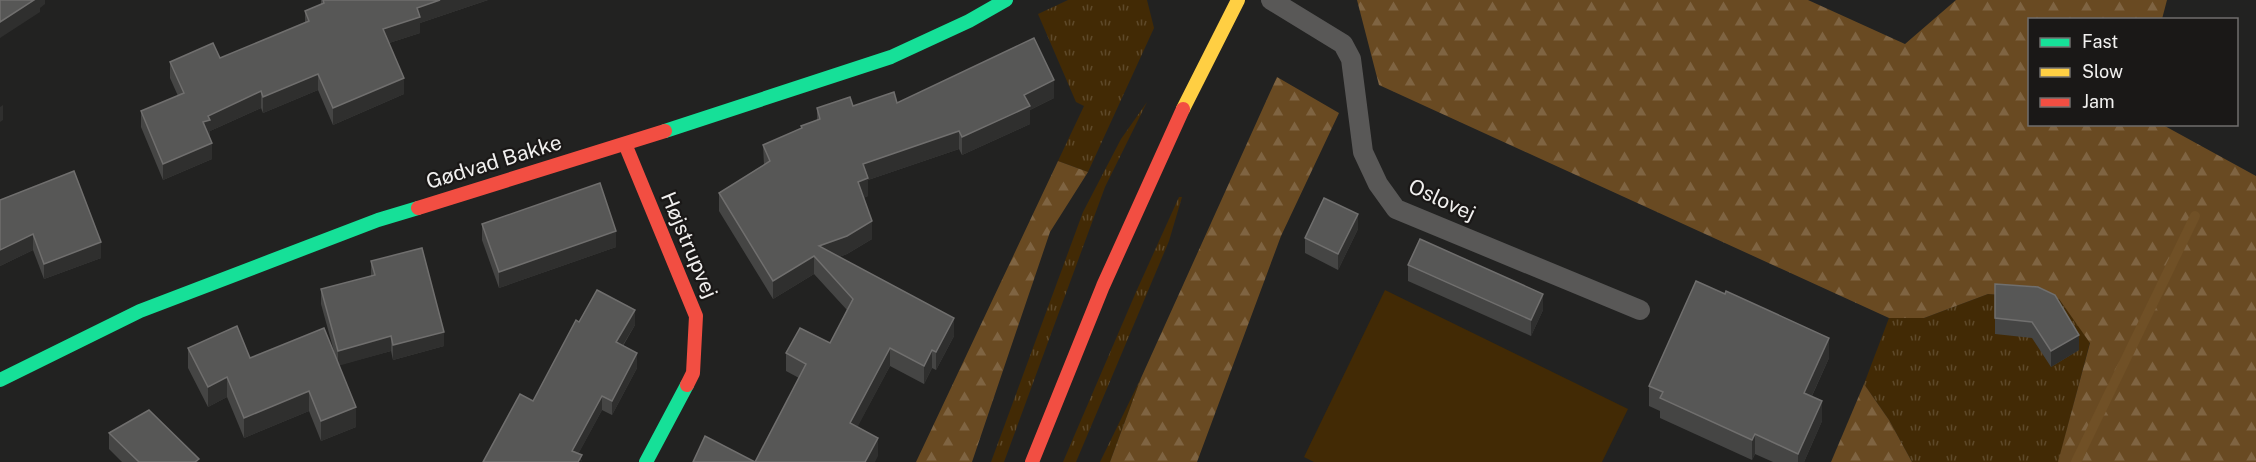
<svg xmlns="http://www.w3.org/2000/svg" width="2256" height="462" font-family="'Public Sans',sans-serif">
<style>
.grass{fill:url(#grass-tufts)}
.forest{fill:url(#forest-firs)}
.garden{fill:#422a05}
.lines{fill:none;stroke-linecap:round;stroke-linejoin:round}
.stream{stroke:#705026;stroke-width:10}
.lane{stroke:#595857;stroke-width:20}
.fast{stroke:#16e098;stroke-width:14}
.slow{stroke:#ffcf43;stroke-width:14}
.jam{stroke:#f24e42;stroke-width:14}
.wall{fill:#454544}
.shaded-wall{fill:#2f2f2e}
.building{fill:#575756;stroke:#706f6e;stroke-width:1.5}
.labels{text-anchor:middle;stroke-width:4.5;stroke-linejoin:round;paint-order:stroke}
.street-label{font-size:21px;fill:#f1f0ef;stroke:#1a1817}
</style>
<defs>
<pattern id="grass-tufts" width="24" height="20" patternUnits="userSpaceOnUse" patternTransform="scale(1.5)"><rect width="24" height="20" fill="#422a05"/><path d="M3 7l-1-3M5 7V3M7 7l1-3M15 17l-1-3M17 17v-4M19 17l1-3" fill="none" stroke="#5e492a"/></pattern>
<pattern id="forest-firs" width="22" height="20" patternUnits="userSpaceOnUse" patternTransform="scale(1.5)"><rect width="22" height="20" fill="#694a22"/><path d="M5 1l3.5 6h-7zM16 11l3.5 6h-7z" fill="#7f6442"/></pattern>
</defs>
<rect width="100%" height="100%" fill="#222221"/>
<g class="grass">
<path d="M1068 0H1147L1154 28 1088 172 1058 161 1084 106 1076 102 1038 14Z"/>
<path d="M1147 102 1105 187 1004 462H991L1083 212 1121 139Z"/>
<path d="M1179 197H1182L1169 241 1076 462H1063L1136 292Z"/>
<path d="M1988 294 2059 299 2090 342 2059 460 2058 462H1912L1889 420 1864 384 1889 318H1924Z"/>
<path d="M1141 378 1110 462H1100Z"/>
</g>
<g class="forest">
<path d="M1357 0H1808L1905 44 1956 0H2167L2162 19 2030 20V124L2163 125 2256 176V462H2058L2090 343 2059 299 1988 294 1924 318H1889L1379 85Z"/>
<path d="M1277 77 1339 113 1281 236 1197 462H1110L1141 378Z"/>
<path d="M1058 161 1088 172 1050 232 972 462H916Z"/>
<path d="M1864 384 1889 420 1912 462H1831Z"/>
</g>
<path class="garden" d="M1385 290 1628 409 1602 462H1314L1304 457Z"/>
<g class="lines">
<path class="stream" d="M2076 462 2195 216"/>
<path class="lane" d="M1271 0 1343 44 1351 59 1363 152 1378 184 1396 209 1640 310"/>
<g class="fast">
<path d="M665 131 891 57 969 21 1006 0"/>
<path d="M0 380 140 311 378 220 418 208"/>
<path d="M646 462 687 385"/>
</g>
<path class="slow" d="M1183 109 1238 0"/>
<g class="jam">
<path d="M625 144 696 316 693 373 687 385"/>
<path d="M418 208 665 131"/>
<path d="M1032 462 1103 286 1183 109"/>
</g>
</g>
<g class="wall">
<path d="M321 0H488L420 23V33L389 43 404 94 333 125 318 90 263 113 261 108 210 131V136L209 137 212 159 163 180 141 127V111L178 96 170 78V62L220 58 305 23V11L321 4Z"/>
<path d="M1054 98 1030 110V124L962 155 959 149 868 180V196L863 198 872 239 847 254 839 257 954 336 936 370 932 368 924 384 890 366 857 427 878 456 755 462 799 378 786 371V353L830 343 847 310 814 274 773 299 719 211V193L764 165 763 145 801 129V126L817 120V108L897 103Z"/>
<path d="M0 200 101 258 44 279 33 250 0 266Z"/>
<path d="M482 224 616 247 499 288 482 240Z"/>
<path d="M1358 229 1338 270 1305 253V238Z"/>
<path d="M371 261 444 346 393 360 391 351 339 365 356 427 321 441 309 411 244 438 227 397 208 407 188 368V348L250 358 335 355 321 304V289L371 276Z"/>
<path d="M1408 265 1543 310 1531 336 1408 281Z"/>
<path d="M1995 284 2079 350 2051 367 2032 338 1995 334Z"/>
<path d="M579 322 635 325 623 346 637 368 612 415 602 410 578 454 582 462 533 401Z"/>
<path d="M1829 358 1812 396 1822 421 1804 462H1773L1755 454 1752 460 1660 418V411L1649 406V386Z"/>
<path d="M109 433 199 462H122L109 449Z"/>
</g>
<g class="shaded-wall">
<path d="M34 0H45V4L40 8V12L0 38V22Z"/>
<path d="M441 0H488L420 23V33L383 45V29L417 8Z"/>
<path d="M318 74V90L263 113V97Z"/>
<path d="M404 78V94L333 125V108Z"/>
<path d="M1054 80V98L1030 110V124L962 155V137L1024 95Z"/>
<path d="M261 91V108L210 131V136L203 139V122L208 116Z"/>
<path d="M3 105V120L0 122V107Z"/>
<path d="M959 131V149L868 180V196L858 200V182L863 164Z"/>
<path d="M212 143V159L163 180V164Z"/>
<path d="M1358 214V229L1338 270V254Z"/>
<path d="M872 221V239L847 254 821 264 819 246Z"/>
<path d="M616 231V247L499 288V272Z"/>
<path d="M33 234V250L0 266V250Z"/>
<path d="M101 242V258L44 279V264Z"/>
<path d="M814 256V274L773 299V281Z"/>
<path d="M1543 294V310L1531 336V320Z"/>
<path d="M635 310V325L616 356V342Z"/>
<path d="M954 318V336L936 370V352Z"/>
<path d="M444 332V346L393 360V345Z"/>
<path d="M2079 335V350L2051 367V351Z"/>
<path d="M391 336V351L338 366V351Z"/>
<path d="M1829 338V358L1804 413V393Z"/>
<path d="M890 348V366L850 441V423Z"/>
<path d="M932 350V368L924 384V366Z"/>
<path d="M637 353V368L612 415V401Z"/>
<path d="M227 377V397L208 407V387Z"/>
<path d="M309 391V411L244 438V418Z"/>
<path d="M602 396V410L574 462 572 451Z"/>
<path d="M1822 401V421L1804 462H1798V454Z"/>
<path d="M356 407V427L321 441V421Z"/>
<path d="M1755 434V454L1752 460V440Z"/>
<path d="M878 438V456L875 462H865Z"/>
</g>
<g class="building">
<path d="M0 0H34L0 22Z"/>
<path d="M323 0H440L417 8 420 17 383 29 404 78 333 108 318 74 263 97 261 91 208 116 210 120 203 122 212 143 163 164 141 111 184 93 170 62 213 43 220 58 309 21 305 11 324 3Z"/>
<path d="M1034 38 1054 80 1024 95 1030 106 962 137 959 131 863 164 868 178 858 182 872 221 847 236 819 246 954 318 936 352 932 350 924 366 890 348 850 423 878 438 865 462H693L705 436 755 462 806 364 786 353 800 328 830 343 853 299 814 256 773 281 719 193 770 161 763 145 802 128 801 126 820 119 817 108 850 97 853 106 894 92 897 103Z"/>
<path d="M74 171 101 242 44 264 33 234 0 250V200Z"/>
<path d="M600 183 616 231 499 272 482 224Z"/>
<path d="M1324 198 1358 214 1338 254 1305 238Z"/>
<path d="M1420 239 1543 294 1531 320 1408 265Z"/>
<path d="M422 248 444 332 393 345 391 336 338 351 321 289 375 275 371 261Z"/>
<path d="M1696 281 1725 294 1726 291 1829 338 1804 393 1822 401 1798 454 1755 434 1752 440 1660 398 1663 392 1649 386Z"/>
<path d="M1995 284 2038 287 2055 295 2079 335 2051 351 2032 322 1995 318Z"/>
<path d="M597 290 635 310 616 342 637 353 612 401 602 396 572 451 582 455 578 462H483L520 394 533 401 576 320 579 322Z"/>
<path d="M237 326 250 358 324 328 356 407 321 421 309 391 244 418 227 377 208 387 188 348Z"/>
<path d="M149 410 199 459 195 462H139L109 433Z"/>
</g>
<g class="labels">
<g class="street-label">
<text transform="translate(494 162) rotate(-17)" y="7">Gødvad Bakke</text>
<text transform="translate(1442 200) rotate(25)" y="7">Oslovej</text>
<text transform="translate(689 245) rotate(67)" y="7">Højstrupvej</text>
</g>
</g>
<rect x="2028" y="18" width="210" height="108" fill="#1a1817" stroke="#706e6d" stroke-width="1.5"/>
<rect x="2040" y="38" width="30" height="9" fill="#16e098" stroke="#706e6d" stroke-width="1.5"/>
<text x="2082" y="48" font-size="18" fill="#f1f0ef">Fast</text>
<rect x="2040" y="68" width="30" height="9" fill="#ffcf43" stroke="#706e6d" stroke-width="1.5"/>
<text x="2082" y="78" font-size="18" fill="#f1f0ef">Slow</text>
<rect x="2040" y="98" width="30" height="9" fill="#f24e42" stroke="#706e6d" stroke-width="1.5"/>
<text x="2082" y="108" font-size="18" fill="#f1f0ef">Jam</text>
</svg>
